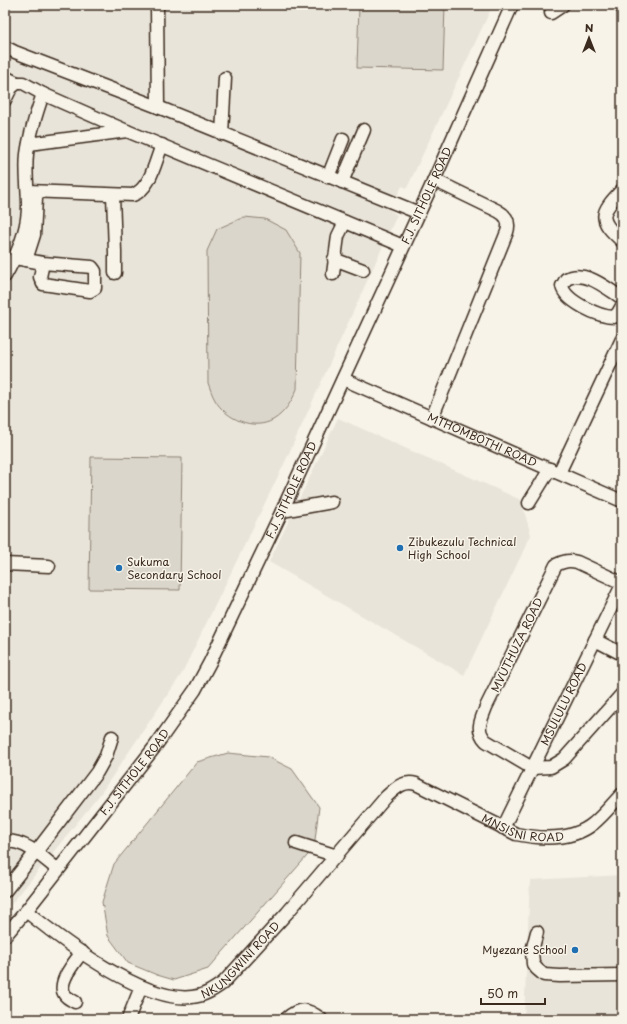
<svg xmlns="http://www.w3.org/2000/svg" width="627" height="1024" font-family="'Playpen Sans',sans-serif">
<style>
.built{fill:#e9e4d9}
.green{fill:#dbd6cb;stroke:#8b8074}
.lines{fill:none;stroke-linecap:round;stroke-linejoin:round}
.minor-casing{stroke:#3b2a1e;stroke-width:15}
.minor{stroke:#f7f3e8;stroke-width:12}
.poi-dot{fill:#1f6fb2;stroke:#f7f3e8;stroke-width:1.5}
.labels{text-anchor:middle;stroke-width:3;stroke-linejoin:round;paint-order:stroke}
.street-label{font-size:11px;fill:#3b2a1e;stroke:#f7f3e8}
.poi-label{font-size:11px;fill:#3b2a1e;stroke:#f7f3e8;text-anchor:start}
</style>
<rect width="100%" height="100%" fill="#f7f3e8"/>
<filter id="ink" filterUnits="userSpaceOnUse"><feTurbulence type="fractalNoise" baseFrequency=".025" numOctaves="2"/><feDisplacementMap in="SourceGraphic" scale="8" xChannelSelector="R" yChannelSelector="G"/><feConvolveMatrix kernelMatrix="1 2 1 2 8 2 1 2 1" color-interpolation-filters="sRGB"/></filter>
<g filter="url(#ink)">
<g class="built">
<path d="M5 5H490V11L407 188 402 186 390 210 397 215 285 462 181 675 101 793 5 912Z"/>
<path d="M338 418 521 500 531 535 464 675 269 562Z"/>
<path d="M622 875V1019H524L530 880Z"/>
</g>
<g class="green">
<path d="M359 5H445L443 70 357 68Z"/>
<path d="M244 217 265 219 286 230 300 253 297 389C292 401 285 413 273 420 253 431 226 419 215 400 212 395 210 388 208 383L207 251 217 229Z"/>
<path d="M91 457 182 458 180 590 89 589Z"/>
<path d="M228 753 268 757 292 769 319 807 314 848 208 969 174 980 157 975 128 963 108 936 102 902 114 864 197 762Z"/>
</g>
<g class="lines">
<defs>
<g id="minor">
<path d="M157 5 158 107"/>
<path d="M619 5 622 7"/>
<path d="M551 13 563 5"/>
<path d="M5 47 15 52 158 107 419 213"/>
<path d="M5 77 17 83"/>
<path d="M5 100 11 88 17 83H23L43 94"/>
<path d="M222 134 225 78"/>
<path d="M29 144 127 131"/>
<path d="M328 177 343 139"/>
<path d="M342 182 364 130"/>
<path d="M622 190C600 213 597 219 622 241"/>
<path d="M28 191 133 195C151 188 155 162 162 145"/>
<path d="M113 195 115 252V273"/>
<path d="M15 258 43 263 92 267 95 271V288L90 291 43 284 40 277 43 263"/>
<path d="M334 259 363 270"/>
<path d="M26 260 34 235 36 198"/>
<path d="M333 274 338 236 345 222"/>
<path d="M5 276C17 255 28 230 28 206 28 189 25 171 27 154 30 133 36 114 43 94L127 131 403 246"/>
<path d="M622 298C606 288 585 269 566 279L562 286C565 301 599 317 614 317L618 313 622 306"/>
<path id="s1" d="M343 379 622 501"/>
<path d="M432 418 507 232C510 222 507 216 498 211L434 180"/>
<path d="M559 473 622 339"/>
<path d="M529 503 550 469"/>
<path d="M282 511 332 502"/>
<path d="M5 564 49 566"/>
<path d="M622 583 577 562C569 560 564 561 556 565L486 707C481 721 475 729 486 741L532 768 551 767 564 759 622 694"/>
<path d="M595 640 622 654"/>
<path id="s2" d="M503 828 622 585"/>
<path d="M5 841C27 841 42 857 58 870"/>
<path d="M296 843 337 856"/>
<path d="M5 891 36 852 97 772 106 756 112 737"/>
<path id="s3" d="M26 911C63 941 144 1003 192 997 204 996 213 990 223 983L287 913 386 797C395 789 403 780 416 784L516 834C541 839 573 841 594 823 604 815 613 803 622 794"/>
<path d="M537 932 532 951 533 964 537 969 544 975 560 976 622 975"/>
<path id="s4" d="M5 936 26 911 154 748 195 690 210 662 282 511 430 189 512 5"/>
<path d="M75 1002C72 1000 67 998 65 995 56 983 75 962 82 952"/>
<path d="M128 1019 141 987"/>
<path d="M286 1019C300 1007 307 1008 321 1019"/>
</g>
</defs>
<use href="#minor" class="minor-casing"/>
<use href="#minor" class="minor"/>
</g>
</g>
<g class="poi-dot">
<circle cx="400" cy="548" r="4"/>
<circle cx="119" cy="568" r="4"/>
<circle cx="575" cy="950" r="4"/>
</g>
<g class="labels">
<g class="street-label">
<text dy="4" stroke="none"><textPath href="#s4" startOffset="857">F.J. SITHOLE ROAD</textPath></text>
<text dy="4" stroke="none"><textPath href="#s1" startOffset="152">MTHOMBOTHI ROAD</textPath></text>
<text dy="4" stroke="none"><textPath href="#s4" startOffset="533">F.J. SITHOLE ROAD</textPath></text>
<text transform="translate(517 645) rotate(-64)" y="4">MVUTHUZA ROAD</text>
<text dy="4" stroke="none"><textPath href="#s2" startOffset="138">MSULULU ROAD</textPath></text>
<text dy="4" stroke="none"><textPath href="#s4" startOffset="209">F.J. SITHOLE ROAD</textPath></text>
<text dy="4" stroke="none"><textPath href="#s3" startOffset="624">MNSISNI ROAD</textPath></text>
<text dy="4" stroke="none"><textPath href="#s3" startOffset="253">NKUNGWINI ROAD</textPath></text>
</g>
<g class="poi-label">
<text x="408" y="546">Zibukezulu Technical<tspan x="408" dy="13">High School</tspan></text>
<text x="127" y="566">Sukuma<tspan x="127" dy="13">Secondary School</tspan></text>
<text x="567" y="954" text-anchor="end">Myezane School</text>
</g>
</g>
<rect width="627" height="1024" fill="none" stroke="#f7f3e8" stroke-width="20"/>
<rect x="10" y="10" width="607" height="1004" fill="none" stroke="#3b2a1e" stroke-width="1.5" filter="url(#ink)"/>
<g transform="translate(589 38)" stroke="#f7f3e8" stroke-width="3" paint-order="stroke">
<path d="M0-3L7 15L0 10L-7 15Z" fill="#3b2a1e"/>
<text y="-6" font-size="11" font-weight="bold" text-anchor="middle" fill="#3b2a1e">N</text>
</g>
<path d="M481 998v6h64v-6" fill="none" stroke="#3b2a1e" stroke-width="2"/>
<text x="487" y="998" font-size="12" fill="#3b2a1e" stroke="#f7f3e8" stroke-width="3" paint-order="stroke">50 m</text>
</svg>
